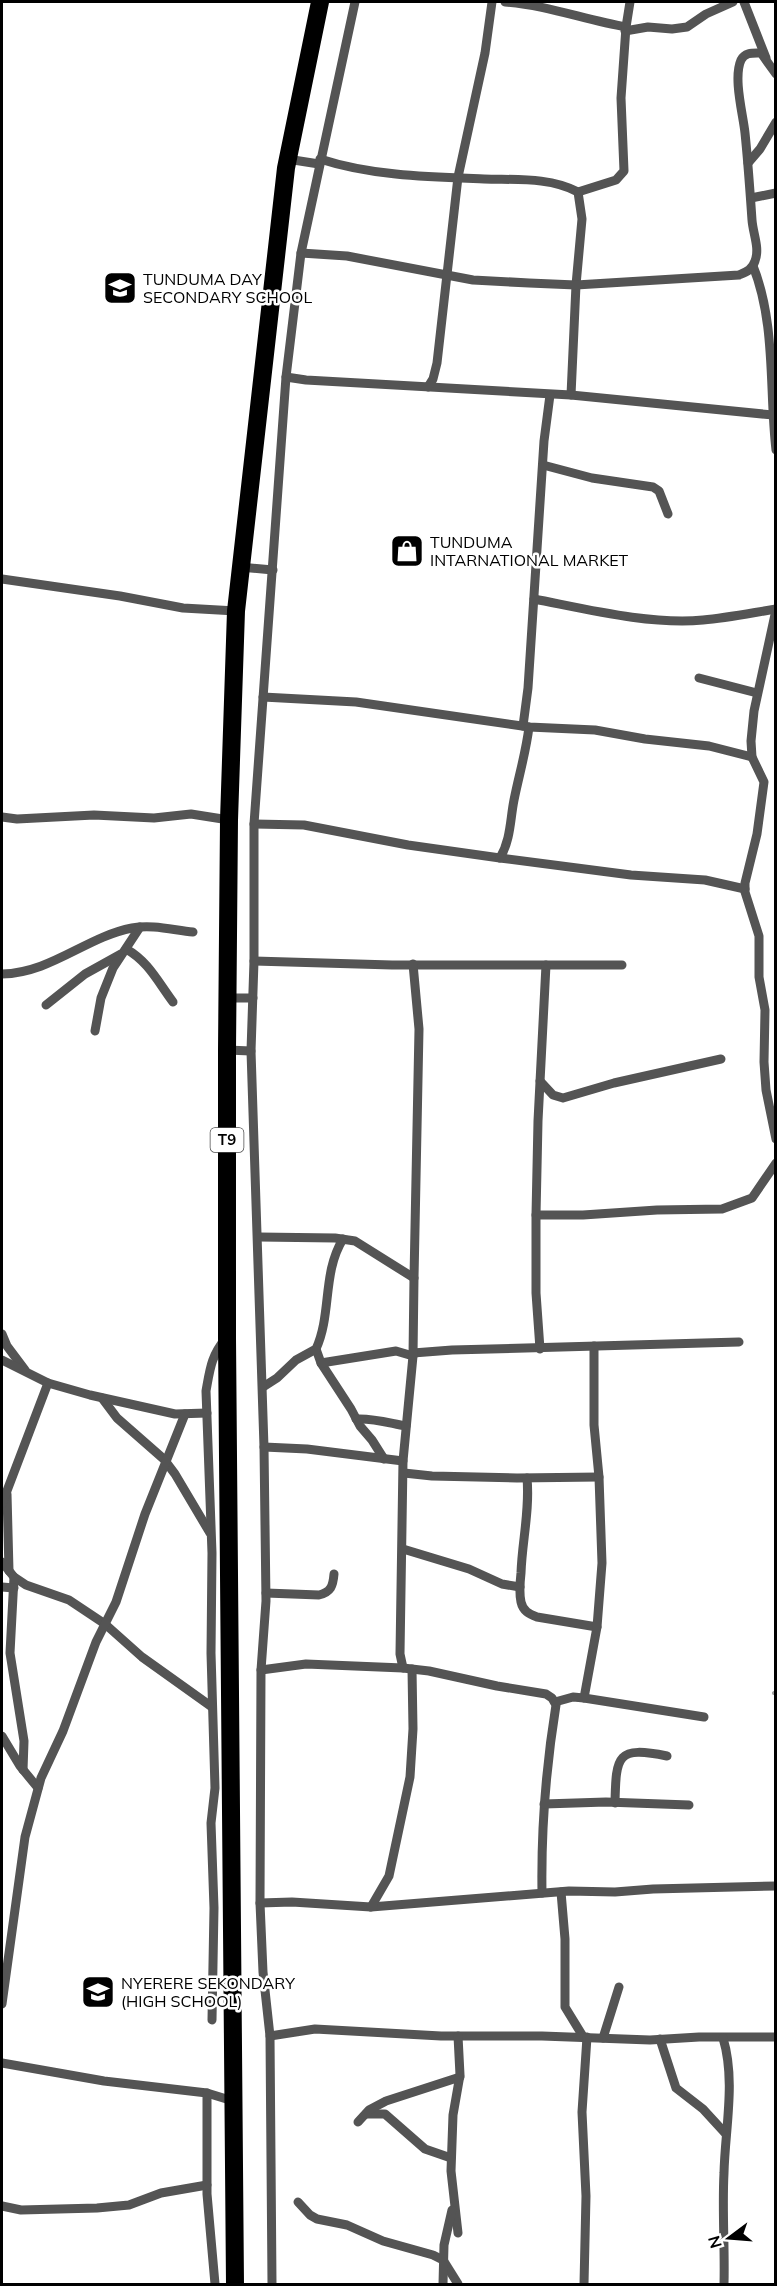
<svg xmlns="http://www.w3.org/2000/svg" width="777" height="2286" font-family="Mulish,sans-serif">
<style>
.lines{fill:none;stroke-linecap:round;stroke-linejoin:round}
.stream{stroke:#a2a2a2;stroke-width:4}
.street{stroke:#545454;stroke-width:9}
.highway{stroke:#000;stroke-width:18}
.labels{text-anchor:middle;stroke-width:5;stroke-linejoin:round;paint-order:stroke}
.shield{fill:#fff;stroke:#4c4c4c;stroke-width:1.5}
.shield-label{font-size:15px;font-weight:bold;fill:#000}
.poi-label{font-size:16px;fill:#000;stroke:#fff;text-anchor:start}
</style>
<rect width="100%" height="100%" fill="#fff"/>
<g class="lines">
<path class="stream" d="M774 1693 776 1692"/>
<g class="street">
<path d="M505 2C547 5 585 20 626 27"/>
<path d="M744 2 766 58"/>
<path d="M625 31 648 27 672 29 687 27 706 14 733 2"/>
<path d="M287 159 319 164"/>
<path d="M320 159C372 176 430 177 484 179 516 180 550 177 578 192L582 219 576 285 571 395"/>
<path d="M748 163 760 149 776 122"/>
<path d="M578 192 616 180 624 171 621 98 626 27 630 2"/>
<path d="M751 198 776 193"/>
<path d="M301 253 347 256 473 280 529 283 576 285 739 275C746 272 752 270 755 261 760 248 753 234 752 220 750 191 748 162 745 133 743 114 733 78 741 60 745 52 753 53 761 53L776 74"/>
<path d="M753 266C776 323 769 390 776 450"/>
<path d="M286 377 306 380 571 395 773 415"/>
<path d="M428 387 433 379 437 363 458 177 485 53 492 2"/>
<path d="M543 465 592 478 653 487 659 491 668 514"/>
<path d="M240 567 273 570"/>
<path d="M2 579 120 596 183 608 236 611"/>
<path d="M534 599C586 609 650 625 703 620 727 618 751 613 776 609"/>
<path d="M776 610 754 711 751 741 752 757 764 782 757 834 745 883V892L759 936V977L765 1010 764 1062 766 1090 776 1139"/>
<path d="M699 678 757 693"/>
<path d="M263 697 356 702 529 727 595 730 645 739 709 746 752 757"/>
<path d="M523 726 528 688 544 441 550 395"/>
<path d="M2 817 17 819 94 815 154 818 191 814 229 820"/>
<path d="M254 824 304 825 408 845 500 858 631 875 705 880 745 889"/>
<path d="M500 858C511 839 510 820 514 800 519 775 526 752 529 727"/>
<path d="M126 949C148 961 158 982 173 1002"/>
<path d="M254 961 392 965H622"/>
<path d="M2 974C51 973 86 937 132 928 152 924 173 930 193 932"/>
<path d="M227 998H253"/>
<path d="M46 1005 85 974 121 954"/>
<path d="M95 1031 101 998 113 968 140 927"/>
<path d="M227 1050 251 1051"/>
<path d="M540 1081 553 1095 563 1098 614 1083 721 1059"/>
<path d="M536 1215H583L657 1210 722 1209 752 1198 776 1163"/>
<path d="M259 1237 335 1238 355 1241 414 1278"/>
<path d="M2 1334 7 1346 25 1370"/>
<path d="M316 1349 321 1363 351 1409 360 1426 372 1440 384 1459"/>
<path d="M540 1349 536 1293V1215L538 1121 546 965"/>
<path d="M413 1353 452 1350 739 1342"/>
<path d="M2 1360 48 1383 90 1395 175 1414 207 1413"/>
<path d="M321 1363 396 1351 413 1356"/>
<path d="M263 1387 277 1378 296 1360 316 1349C332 1314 322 1273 343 1239"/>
<path d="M102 1398 117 1418 166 1461"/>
<path d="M356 1419C374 1418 389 1423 406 1426"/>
<path d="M264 1447 307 1449 403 1461"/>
<path d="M166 1462 175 1474 210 1533"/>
<path d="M404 1473 432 1476 517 1478 599 1477"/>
<path d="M527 1478C530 1510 522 1542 521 1573 520 1582 519 1593 521 1602 523 1611 529 1614 537 1617L597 1627"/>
<path d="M7 1494 9 1571"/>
<path d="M2 1504 48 1383"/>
<path d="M403 1549 469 1569 502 1584 520 1587"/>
<path d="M2 1562 14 1577 26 1585 69 1600 105 1624 142 1657 212 1707"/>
<path d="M14 1577 10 1653 24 1741 23 1770"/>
<path d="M2 1587 14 1588"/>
<path d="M266 1593 319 1595C331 1592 333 1586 334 1574"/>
<path d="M403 1668 400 1654 403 1461 413 1356 414 1278 419 1029 413 964"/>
<path d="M261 1670 306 1664 403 1668 429 1671 497 1686 546 1694 552 1698 556 1705C546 1767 541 1830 542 1893"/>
<path d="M584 1698 597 1627 602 1563 599 1477 594 1425V1346"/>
<path d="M555 1702 573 1697 584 1698 704 1717"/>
<path d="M2 1736 20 1766 38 1788"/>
<path d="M615 1803C616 1755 617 1746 667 1756"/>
<path d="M544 1804 606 1802 689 1805"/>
<path d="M561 1892 565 1939V2007L584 2038"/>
<path d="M260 1903 292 1902 371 1907 569 1891 615 1892 653 1889 776 1886"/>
<path d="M371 1907 389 1876 410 1777 413 1729 412 1669"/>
<path d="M2 2004 25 1837 41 1778 63 1731 96 1642 116 1602 145 1514 185 1414"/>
<path d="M212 2020 214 1908 211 1823 215 1788 211 1653 212 1553 206 1391C210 1369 211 1356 226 1338"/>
<path d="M270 2036 315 2029 441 2036H542L650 2040 699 2037H776"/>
<path d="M603 2038 619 1987"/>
<path d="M723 2038C736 2081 725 2129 724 2173 722 2210 725 2247 724 2284"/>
<path d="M660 2039 676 2088 703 2109 725 2133"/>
<path d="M2 2063 104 2081 207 2093 233 2101"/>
<path d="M207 2093V2194L215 2284"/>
<path d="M366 2114H385L425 2149 451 2158"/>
<path d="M358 2122 369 2110 386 2101 460 2077"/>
<path d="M298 2202 310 2215 317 2219 347 2225 383 2241 433 2255 443 2260 458 2284"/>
<path d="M2 2206 21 2210 97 2208 129 2205 161 2193 207 2185"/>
<path d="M458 2233 451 2171 453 2115 460 2075 458 2036"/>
<path d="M272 2284 270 2036 263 1972 260 1903 261 1670 266 1601 264 1447 251 1051 254 961V824L286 377 301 253 355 2"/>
<path d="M443 2284 444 2245 452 2210"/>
<path d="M584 2284 586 2196 582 2112 587 2037"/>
</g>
<path class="highway" d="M235 2284 227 1338V1050L229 820 236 611 286 168 320 2"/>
</g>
<defs>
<symbol id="school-square" viewBox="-11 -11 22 22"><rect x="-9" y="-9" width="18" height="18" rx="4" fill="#000" stroke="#fff"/><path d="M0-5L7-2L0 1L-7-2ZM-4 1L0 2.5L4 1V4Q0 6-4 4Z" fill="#fff"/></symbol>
<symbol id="shop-square" viewBox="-11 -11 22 22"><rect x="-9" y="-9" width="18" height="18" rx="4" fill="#000" stroke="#fff"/><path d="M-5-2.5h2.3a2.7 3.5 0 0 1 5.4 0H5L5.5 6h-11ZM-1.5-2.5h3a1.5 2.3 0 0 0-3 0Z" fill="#fff"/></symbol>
</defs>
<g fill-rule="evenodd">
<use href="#school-square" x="101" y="269" width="38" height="38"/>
<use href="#shop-square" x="388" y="532" width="38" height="38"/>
<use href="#school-square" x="79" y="1973" width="38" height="38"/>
</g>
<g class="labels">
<rect class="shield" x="210.5" y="1128" width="33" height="24" rx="4.5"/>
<g class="shield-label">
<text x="227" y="1145">T9</text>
</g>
<g class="poi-label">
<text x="143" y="285">TUNDUMA DAY<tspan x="143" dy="18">SECONDARY SCHOOL</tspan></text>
<text x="430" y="548">TUNDUMA<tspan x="430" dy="18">INTARNATIONAL MARKET</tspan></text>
<text x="121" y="1989">NYERERE SEKONDARY<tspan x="121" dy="18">(HIGH SCHOOL)</tspan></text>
</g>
</g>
<rect width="777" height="2286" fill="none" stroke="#000000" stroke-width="6"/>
<g transform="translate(729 2238) rotate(254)" stroke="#ffffff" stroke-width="4.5" paint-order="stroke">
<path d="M0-4.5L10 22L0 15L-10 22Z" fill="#000000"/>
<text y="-9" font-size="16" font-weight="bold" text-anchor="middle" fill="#000000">N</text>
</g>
</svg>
